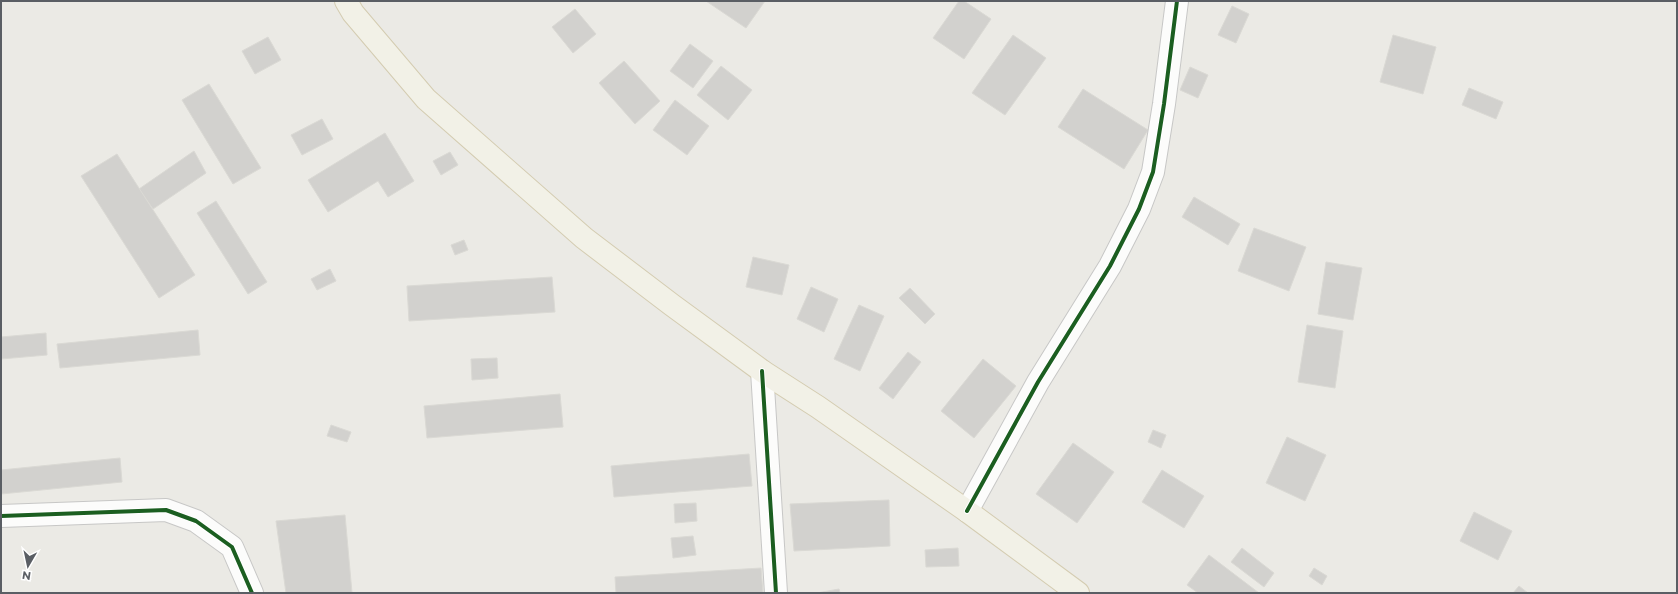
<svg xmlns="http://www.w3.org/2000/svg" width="1678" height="594" font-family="Montserrat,sans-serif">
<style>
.building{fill:#d2d1ce;stroke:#dad9d4}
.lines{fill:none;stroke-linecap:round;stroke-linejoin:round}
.minor-casing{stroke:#c7c7c6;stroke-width:24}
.major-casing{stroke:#d4ccb1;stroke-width:24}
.minor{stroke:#fcfcfb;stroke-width:22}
.major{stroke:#f2f1e7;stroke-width:22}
.cycleway-casing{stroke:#fff;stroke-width:6}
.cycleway{stroke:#1b5e20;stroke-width:4}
</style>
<rect width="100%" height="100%" fill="#ebeae5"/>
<g class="building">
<path d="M706 1H765L746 28Z"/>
<path d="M959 1H964L991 19 964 59 933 38Z"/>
<path d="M1232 6 1249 14 1236 43 1218 35Z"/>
<path d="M575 9 596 34 573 53 552 27Z"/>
<path d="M1013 35 1046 58 1005 115 972 93Z"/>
<path d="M1393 35 1436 47 1423 94 1380 82Z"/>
<path d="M268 37 281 60 255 74 242 51Z"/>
<path d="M690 44 713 61 693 88 670 71Z"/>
<path d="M624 61 660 101 635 124 599 83Z"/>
<path d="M721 66 752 90 728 120 697 95Z"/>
<path d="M1190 67 1208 75 1198 98 1180 90Z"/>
<path d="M209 84 261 168 233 184 182 100Z"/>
<path d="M1469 88 1503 102 1496 119 1462 105Z"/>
<path d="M1083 89 1148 130 1124 169 1058 127Z"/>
<path d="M675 100 709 126 687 155 653 130Z"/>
<path d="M322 119 333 139 302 155 291 135Z"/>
<path d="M385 133 414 181 388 197 378 181 328 212 308 180Z"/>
<path d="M194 151 206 173 153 209 139 189Z"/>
<path d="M450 152 458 165 441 175 433 161Z"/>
<path d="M117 154 195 275 159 298 81 176Z"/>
<path d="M1194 197 1240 224 1228 245 1182 217Z"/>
<path d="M216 201 267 282 248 294 197 213Z"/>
<path d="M1254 228 1306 247 1289 291 1238 271Z"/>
<path d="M464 240 468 250 455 255 451 245Z"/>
<path d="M753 257 789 265 782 295 746 287Z"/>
<path d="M1326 262 1362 268 1353 320 1318 314Z"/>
<path d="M330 269 336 281 317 290 311 279Z"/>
<path d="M552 277 555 312 409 321 407 286Z"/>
<path d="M811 287 838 299 824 332 797 319Z"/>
<path d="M910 288 935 314 925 324 899 298Z"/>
<path d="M859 305 884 316 860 371 834 359Z"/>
<path d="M1307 325 1343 331 1335 388 1298 382Z"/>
<path d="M198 330 200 355 60 368 57 344Z"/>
<path d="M46 333 47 355 1 359V337Z"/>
<path d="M908 352 921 362 893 399 879 388Z"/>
<path d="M497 358 498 378 472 380 471 359Z"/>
<path d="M983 359 1016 386 974 438 941 411Z"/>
<path d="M560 394 563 427 427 438 424 406Z"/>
<path d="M331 425 351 432 347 442 327 436Z"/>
<path d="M1153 430 1166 435 1161 448 1148 442Z"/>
<path d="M1287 437 1326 455 1305 501 1266 483Z"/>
<path d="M1073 443 1114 472 1077 523 1036 494Z"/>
<path d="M749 454 752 486 614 497 611 466Z"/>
<path d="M120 458 122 482 1 494V470Z"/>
<path d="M1162 470 1204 496 1184 528 1142 502Z"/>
<path d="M889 500 890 546 794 551 790 504Z"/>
<path d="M696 503 697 521 675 523 674 504Z"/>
<path d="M1474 512 1512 531 1498 560 1460 541Z"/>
<path d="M345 515 352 593H286L276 521Z"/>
<path d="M693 536 696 555 673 558 671 538Z"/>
<path d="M958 548 959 566 926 567 925 550Z"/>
<path d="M1242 548 1274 573 1264 587 1231 562Z"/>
<path d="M1209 555 1259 593H1198L1187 585Z"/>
<path d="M761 568 763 593H616L615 577Z"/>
<path d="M1314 568 1327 576 1322 585 1309 576Z"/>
<path d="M1519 586 1528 593H1513Z"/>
<path d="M839 589 840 593H817Z"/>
</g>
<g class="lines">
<defs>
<g id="minor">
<path d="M762 371 776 593"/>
<path d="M967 511 1038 382 1110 266 1139 209 1153 172 1164 104 1177 1"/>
<path d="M1 516 166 510 196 521 232 547 252 593"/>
</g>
<path id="major" d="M346 1 353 13 426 99 584 238 672 305 762 371 818 407 967 511 1078 593"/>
</defs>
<use href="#minor" class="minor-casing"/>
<use href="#major" class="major-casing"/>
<use href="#minor" class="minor"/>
<use href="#major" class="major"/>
<defs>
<g id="cycleway">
<path d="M762 371 776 593"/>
<path d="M967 511 1038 382 1110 266 1139 209 1153 172 1164 104 1177 1"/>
<path d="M1 516 166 510 196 521 232 547 252 593"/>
</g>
</defs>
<use href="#cycleway" class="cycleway-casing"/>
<use href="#cycleway" class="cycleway"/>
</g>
<rect width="1678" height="594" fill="none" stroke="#5a5e64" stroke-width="4"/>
<g transform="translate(28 566) rotate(189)" stroke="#ffffff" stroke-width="3" paint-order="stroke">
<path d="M0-3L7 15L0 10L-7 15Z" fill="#5a5e64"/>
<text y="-6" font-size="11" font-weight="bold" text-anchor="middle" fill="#5a5e64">N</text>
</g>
</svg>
